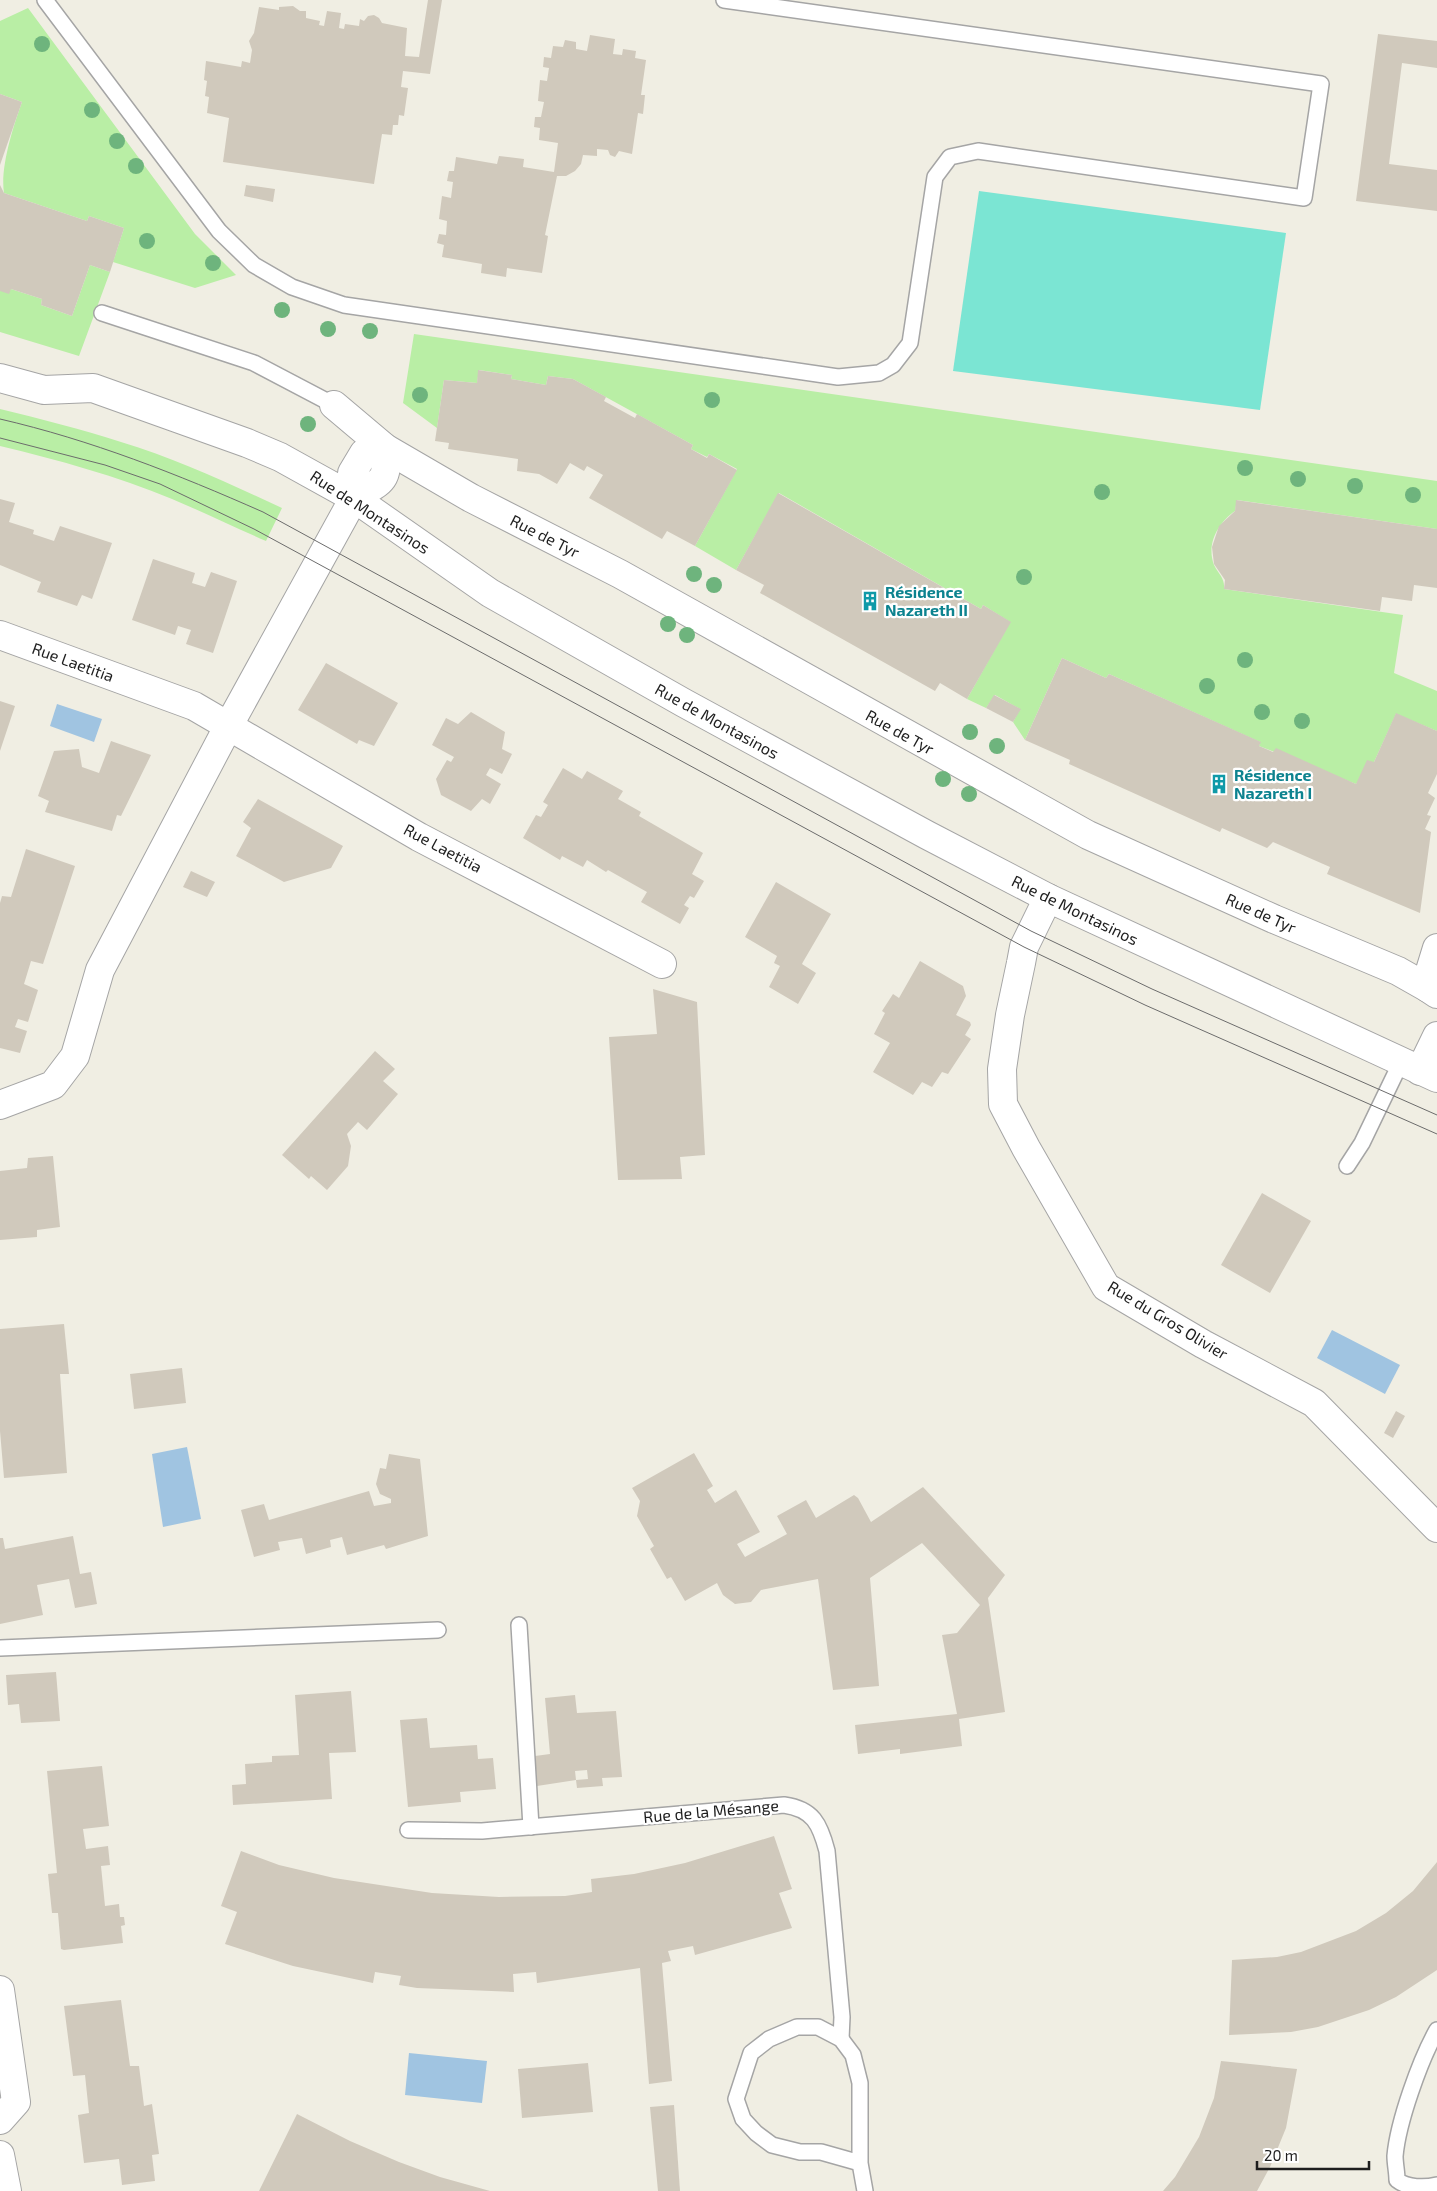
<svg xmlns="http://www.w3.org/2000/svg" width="1437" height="2191" font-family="'Exo 2',sans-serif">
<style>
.grass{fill:#b9eea5}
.pitch{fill:#7be5d3}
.water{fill:#a0c4e1}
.building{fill:#d0c9bc}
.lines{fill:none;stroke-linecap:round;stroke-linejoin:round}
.service-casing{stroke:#a5a5a5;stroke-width:18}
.minor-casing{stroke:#a5a5a5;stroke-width:30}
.service{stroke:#fff;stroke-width:15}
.minor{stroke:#fff;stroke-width:28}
.tram{stroke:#6c6c6c;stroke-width:1}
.tree{fill:#6eb47d}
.labels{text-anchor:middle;stroke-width:4.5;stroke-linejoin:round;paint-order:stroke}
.street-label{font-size:16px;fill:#1e1e1e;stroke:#fff}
.culture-label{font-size:16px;font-weight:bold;fill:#0d838f;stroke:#fff;text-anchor:start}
</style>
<rect width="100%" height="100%" fill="#f0eee3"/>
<g class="grass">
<path d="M28 8 195 234 236 275 195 288 113 262 124 228 89 216 87 221 4 193C0 168 13 127 22 102L0 94V21Z"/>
<path d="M90 265 110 272 79 356 0 332V291L11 289 42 299 41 305 72 316Z"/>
<path d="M414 334 1437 481V529L1237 500 1235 511C1218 523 1206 544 1214 565 1219 575 1225 578 1224 589L1403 615 1394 673 1437 691V731L1396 714 1374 762 1356 784 1259 746 1260 742 1109 674 1106 678 1062 658 1025 740 1013 722 1020 709 995 695 986 708 967 699 1010 622 983 605 981 609 779 493 736 570 695 546 737 469 709 454 707 457 691 449 693 445 573 379 548 376 546 385 511 379 512 375 479 370 477 383 444 380 437 428 403 403Z"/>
<path d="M0 409C41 419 81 429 121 442 177 459 230 484 282 508L266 541C234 527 203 512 172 499 117 476 58 460 0 446Z"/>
</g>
<path class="pitch" d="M979 191 1286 233 1260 410 953 371Z"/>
<g class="water">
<path d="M57 704 102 719 94 742 50 726Z"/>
<path d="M1332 1330 1400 1365 1385 1394 1317 1358Z"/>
<path d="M187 1447 201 1519 163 1527 152 1454Z"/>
<path d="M409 2053 487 2061 482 2103 405 2095Z"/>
</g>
<g class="building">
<path d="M428 0H442L430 74 403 71 401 87 408 88 404 116 399 115 398 125H393L392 135 382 134 374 184 223 162 229 118 207 113 209 97 205 96 207 81 204 80 206 61 241 67 242 61 250 63 252 50 249 41 254 33 259 7 279 10V7L293 6 300 11H306V18L320 21 319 25 324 26 327 11 341 13 339 28 344 29 345 24 359 26 360 19 364 21 368 16 374 15 379 18 382 23 407 28 405 56 419 57Z"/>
<path d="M1378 34 1437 41V68L1402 63 1389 164 1437 170V211L1356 201Z"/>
<path d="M590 35 615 39 613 54 622 55 623 49 636 51 635 58 646 60 641 95H645L643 114 638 113 632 154 619 151 615 157 610 155 608 150 597 149V156L583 155 581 164 575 171 566 176H557L545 235 548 236 542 273 507 268 506 277 481 273 482 264 442 257 444 245 437 243 439 234 446 235 447 221 439 219 442 196 451 198 453 182 447 181 449 171H454L456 157 497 164 499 156 524 159 523 167 554 172 558 143 539 140 540 128 534 127 535 117H541L544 102 538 101 540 80 547 81 549 68 543 67 544 57 551 58 553 46 563 47 565 40 576 42V49L587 51Z"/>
<path d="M0 94 22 102 0 165Z"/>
<path d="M0 185 4 193 87 221 89 216 124 228 110 272 90 265 72 316 41 305 42 299 11 289 9 294 0 291Z"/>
<path d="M246 185 275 189 273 202 244 196Z"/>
<path d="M478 370 512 375 511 379 546 385 548 376 573 379 606 397 604 401 635 418 637 414 693 445 691 449 707 458 709 454 737 470 695 546 667 531 662 539 589 498 603 475 587 466 584 471 570 463 557 484 539 474 517 471 518 459 448 449 449 443 435 441 444 380 477 383Z"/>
<path d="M778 493 981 609 983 605 1011 622 967 699 940 683 935 691 760 593 764 585 736 570Z"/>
<path d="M0 499 15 503 9 522 34 530 33 534 54 541 60 526 112 543 92 599 82 595 77 606 37 592 41 582 0 565Z"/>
<path d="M1236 500 1437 529V588L1414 585 1412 601 1382 597 1380 611 1224 589 1225 580 1214 564 1212 547 1219 526 1235 511Z"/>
<path d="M153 559 195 573 192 583 205 587 211 572 237 581 213 653 186 644 191 630 178 626 175 635 132 620Z"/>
<path d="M1062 658 1106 678 1109 674 1261 742 1259 746 1273 752 1276 748 1356 784 1367 760 1374 762 1396 713 1437 731V774L1428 793 1435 798 1427 815 1431 816 1425 829 1431 832 1420 913 1327 874 1330 867 1273 842 1267 848 1222 828 1220 832 1069 764 1070 760 1025 740Z"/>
<path d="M326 663 398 703 374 746 359 740 357 744 298 710Z"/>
<path d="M994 695 1021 709 1013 722 986 708Z"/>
<path d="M0 701 15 706 0 751Z"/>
<path d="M471 712 505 732 502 749 512 754 502 774 490 768 486 775 501 784 490 804 482 799 471 811 441 795 436 779 447 760 451 762 454 757 432 745 446 718 458 724Z"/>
<path d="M111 741 151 755 121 816 117 815 112 831 45 812 49 801 38 796 54 751 79 749 82 767 99 773Z"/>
<path d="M563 768 582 779 587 771 623 791 618 799 641 812 639 816 703 853 692 874 704 881 694 898 690 896 684 905 689 908 680 924 641 902 647 892 608 870 606 872 587 860 583 867 562 856 560 860 523 838 536 815 541 817 548 805 543 802Z"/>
<path d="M258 799 343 846 331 868 284 882 236 856 251 828 243 822Z"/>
<path d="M26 849 75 866 43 964 31 961 24 984 38 990 28 1022 18 1019 15 1027 27 1031 20 1053 0 1048V903L2 896 11 897Z"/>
<path d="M191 871 215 882 207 897 183 887Z"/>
<path d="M776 882 831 914 803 962 802 964 816 973 798 1004 769 987 780 966 774 963 777 956 745 937Z"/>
<path d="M920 961 963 986 966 996 956 1015 970 1022 971 1025 965 1035 971 1039 948 1074 942 1072 932 1087 922 1082 913 1095 873 1072 890 1043 874 1034 885 1013 882 1011 893 994 899 998Z"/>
<path d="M653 989 697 1002 705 1155 680 1157 682 1179 618 1180 609 1037 657 1034Z"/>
<path d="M375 1051 395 1069 383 1081 398 1094 367 1130 358 1122 347 1134 351 1146 348 1166 327 1190 311 1176 309 1179 282 1155Z"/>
<path d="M53 1156 60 1227 37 1230V1237L0 1240V1171L27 1168 28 1158Z"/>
<path d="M1262 1193 1311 1221 1270 1293 1221 1265Z"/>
<path d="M64 1324 69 1374H60L67 1473 4 1478 0 1431V1329Z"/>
<path d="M182 1368 186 1403 134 1409 130 1374Z"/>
<path d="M1396 1411 1405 1416 1393 1438 1384 1433Z"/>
<path d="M694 1453 713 1486 707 1490 715 1503 736 1490 760 1532 737 1544 745 1557 787 1534 777 1516 806 1500 816 1518 854 1495 858 1498 871 1522 923 1487 1005 1575 988 1598 1005 1712 959 1719 962 1746 900 1754V1749L858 1754 855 1725 957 1714 942 1635 957 1633 980 1605 922 1543 870 1578 879 1686 833 1690 818 1579 761 1590 751 1602 735 1604 723 1595 717 1583 685 1601 671 1577 667 1579 650 1549 654 1546 637 1516 640 1501 632 1488Z"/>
<path d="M389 1454 420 1459 428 1536 386 1549 384 1545 347 1555 342 1537 330 1540 331 1547 306 1554 302 1538 278 1542 280 1550 254 1557 241 1510 264 1504 269 1520 369 1491 374 1506 391 1503V1499L380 1494 376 1484 380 1468 386 1469Z"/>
<path d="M73 1536 80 1574 91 1572 97 1604 75 1608 69 1579 37 1585 43 1615 0 1624V1538H3L5 1549Z"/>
<path d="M56 1672 60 1721 21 1723 19 1704 8 1705 6 1675Z"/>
<path d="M351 1691 356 1752 329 1753 332 1799 233 1805 232 1785 246 1784 245 1764 272 1762V1756L299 1755 295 1695Z"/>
<path d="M575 1695 577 1713 616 1711 622 1777 602 1778 603 1786 577 1788 576 1780 588 1779 587 1770 575 1771 576 1780 537 1786 535 1756 550 1754 545 1698Z"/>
<path d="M427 1718 430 1748 477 1745 478 1759 493 1758 496 1789 460 1792 461 1802 408 1807 400 1720Z"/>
<path d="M102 1766 109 1826 83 1829 86 1849 108 1846 110 1865 101 1866 105 1906 119 1904 120 1917H124L125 1925 121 1926 123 1943 64 1950 61 1949 58 1913H52L48 1874 57 1873 47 1771Z"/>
<path d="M774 1836 792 1889 779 1893 792 1928 695 1955 693 1946 668 1951 671 1961 662 1963 672 2081 649 2084 640 1968 537 1983 536 1972 513 1974 514 1992 417 1988 399 1985 401 1976 375 1972 373 1983 293 1966 225 1944 237 1912 221 1906 241 1851 279 1865 334 1878 432 1893 499 1897 565 1896 592 1892 591 1879 634 1874 685 1863Z"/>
<path d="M1437 1862V1970L1396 1997 1369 2010 1318 2027 1291 2032 1229 2035 1232 1960 1277 1957 1301 1952 1356 1931 1386 1913 1413 1891Z"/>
<path d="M121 2000 130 2066H139L144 2106 152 2104 159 2154 152 2155 155 2181 122 2185 119 2159 84 2163 78 2115 89 2113 85 2075 73 2076 64 2006Z"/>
<path d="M1221 2061 1297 2069 1286 2128 1270 2167 1257 2191H1163L1175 2177 1199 2137 1214 2098Z"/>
<path d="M588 2063 593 2112 522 2118 518 2069Z"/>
<path d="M674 2105 680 2191H658L650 2107Z"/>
<path d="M297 2114 350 2141 399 2162 440 2177 490 2191H259Z"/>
</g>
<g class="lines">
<defs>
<g id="service">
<path d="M45 0 219 231 254 265 292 287 344 305 838 377 879 373 893 365 910 343 935 177 950 157 978 151 1304 198 1321 84 724 0"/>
<path d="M102 313 254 363 334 405"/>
<path d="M1347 1166 1362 1143 1401 1062"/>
<path d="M519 1625 531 1827"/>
<path d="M0 1648 438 1630"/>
<path d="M408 1830 482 1831 784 1805C813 1809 820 1824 827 1851L842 2017 841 2039"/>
<path d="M1437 2030C1420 2060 1398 2122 1395 2156 1395 2164 1397 2172 1397 2180 1407 2188 1425 2188 1437 2185"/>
<path d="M860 2163 821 2152H800L772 2145 756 2133 743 2119 736 2099 751 2053 769 2039 797 2027H818L841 2039 853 2055 860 2083V2163L865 2191"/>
</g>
<g id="minor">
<path d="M0 378 44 390 93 388 247 443 280 457 354 498 490 593 520 610 684 703 927 835 1048 898 1437 1078"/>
<path d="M334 405 385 448 471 498 620 574 1088 835 1274 919 1398 971 1428 988"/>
<path d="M0 635 194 706 419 837 662 964"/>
<path d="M1048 898 1024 947 1021 963 1010 1015 1002 1069 1003 1104 1026 1148 1106 1287 1203 1344 1314 1403 1437 1528"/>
<path d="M1437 948 1429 974 1428 988 1437 994"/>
<path d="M1420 1071 1437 1036"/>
<path d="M0 1105 53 1085 75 1056 100 970 229 725 354 498C382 480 389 483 385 448L364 453 352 473 354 498"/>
<path d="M0 1990 16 2102 0 2120"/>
<path d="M0 2155 7 2191"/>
</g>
</defs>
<use href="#service" class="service-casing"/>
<use href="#minor" class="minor-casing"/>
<use href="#service" class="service"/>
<use href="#minor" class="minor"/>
<g class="tram">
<path d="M0 419C91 440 177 474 263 512L1031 931 1152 989 1437 1115"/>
<path d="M0 438 105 465 160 484 254 529 1024 947 1145 1005 1437 1134"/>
</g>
</g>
<g class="tree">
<circle cx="42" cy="44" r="8"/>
<circle cx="92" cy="110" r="8"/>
<circle cx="117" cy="141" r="8"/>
<circle cx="136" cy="166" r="8"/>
<circle cx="147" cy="241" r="8"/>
<circle cx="213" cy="263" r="8"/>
<circle cx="282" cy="310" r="8"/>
<circle cx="328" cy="329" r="8"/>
<circle cx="370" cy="331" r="8"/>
<circle cx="420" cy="395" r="8"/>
<circle cx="712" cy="400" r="8"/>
<circle cx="308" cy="424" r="8"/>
<circle cx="1245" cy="468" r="8"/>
<circle cx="1298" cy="479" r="8"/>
<circle cx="1355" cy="486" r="8"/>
<circle cx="1102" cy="492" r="8"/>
<circle cx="1413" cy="495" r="8"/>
<circle cx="694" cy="574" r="8"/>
<circle cx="1024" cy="577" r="8"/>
<circle cx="714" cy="585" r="8"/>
<circle cx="668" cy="624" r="8"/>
<circle cx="687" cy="635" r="8"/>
<circle cx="1245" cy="660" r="8"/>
<circle cx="1207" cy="686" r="8"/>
<circle cx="1262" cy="712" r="8"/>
<circle cx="1302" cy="721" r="8"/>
<circle cx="970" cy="732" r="8"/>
<circle cx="997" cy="746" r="8"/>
<circle cx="943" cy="779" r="8"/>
<circle cx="969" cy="794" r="8"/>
</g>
<defs>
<symbol id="building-bare" viewBox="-9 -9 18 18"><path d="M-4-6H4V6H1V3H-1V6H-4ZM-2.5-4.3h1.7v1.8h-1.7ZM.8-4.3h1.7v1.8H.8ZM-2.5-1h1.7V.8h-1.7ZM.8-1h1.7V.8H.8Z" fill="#0f9aa8" stroke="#fff" stroke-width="2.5" paint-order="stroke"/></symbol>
</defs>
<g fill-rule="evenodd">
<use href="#building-bare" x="856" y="587" width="28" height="28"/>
<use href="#building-bare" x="1205" y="770" width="28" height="28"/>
</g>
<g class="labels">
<g class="street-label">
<text transform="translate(370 512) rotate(33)" y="6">Rue de Montasinos</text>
<text transform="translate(545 536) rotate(27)" y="6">Rue de Tyr</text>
<text transform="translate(73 662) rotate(20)" y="6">Rue Laetitia</text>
<text transform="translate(717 721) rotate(29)" y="6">Rue de Montasinos</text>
<text transform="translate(900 732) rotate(29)" y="6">Rue de Tyr</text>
<text transform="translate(443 848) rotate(28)" y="6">Rue Laetitia</text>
<text transform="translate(1075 910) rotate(26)" y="6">Rue de Montasinos</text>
<text transform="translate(1261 913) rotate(24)" y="6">Rue de Tyr</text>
<text transform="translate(1168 1320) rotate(31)" y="6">Rue du Gros Olivier</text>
<text transform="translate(711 1811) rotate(-5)" y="6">Rue de la Mésange</text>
</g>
<g class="culture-label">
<text x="885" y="598">Résidence<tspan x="885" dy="18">Nazareth II</tspan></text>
<text x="1234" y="781">Résidence<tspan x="1234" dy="18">Nazareth I</tspan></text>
</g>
</g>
<path d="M1257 2161v8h112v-8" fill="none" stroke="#1e1e1e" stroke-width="2.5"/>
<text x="1264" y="2161" font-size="15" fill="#1e1e1e" stroke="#ffffff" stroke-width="4" paint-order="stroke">20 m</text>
</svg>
